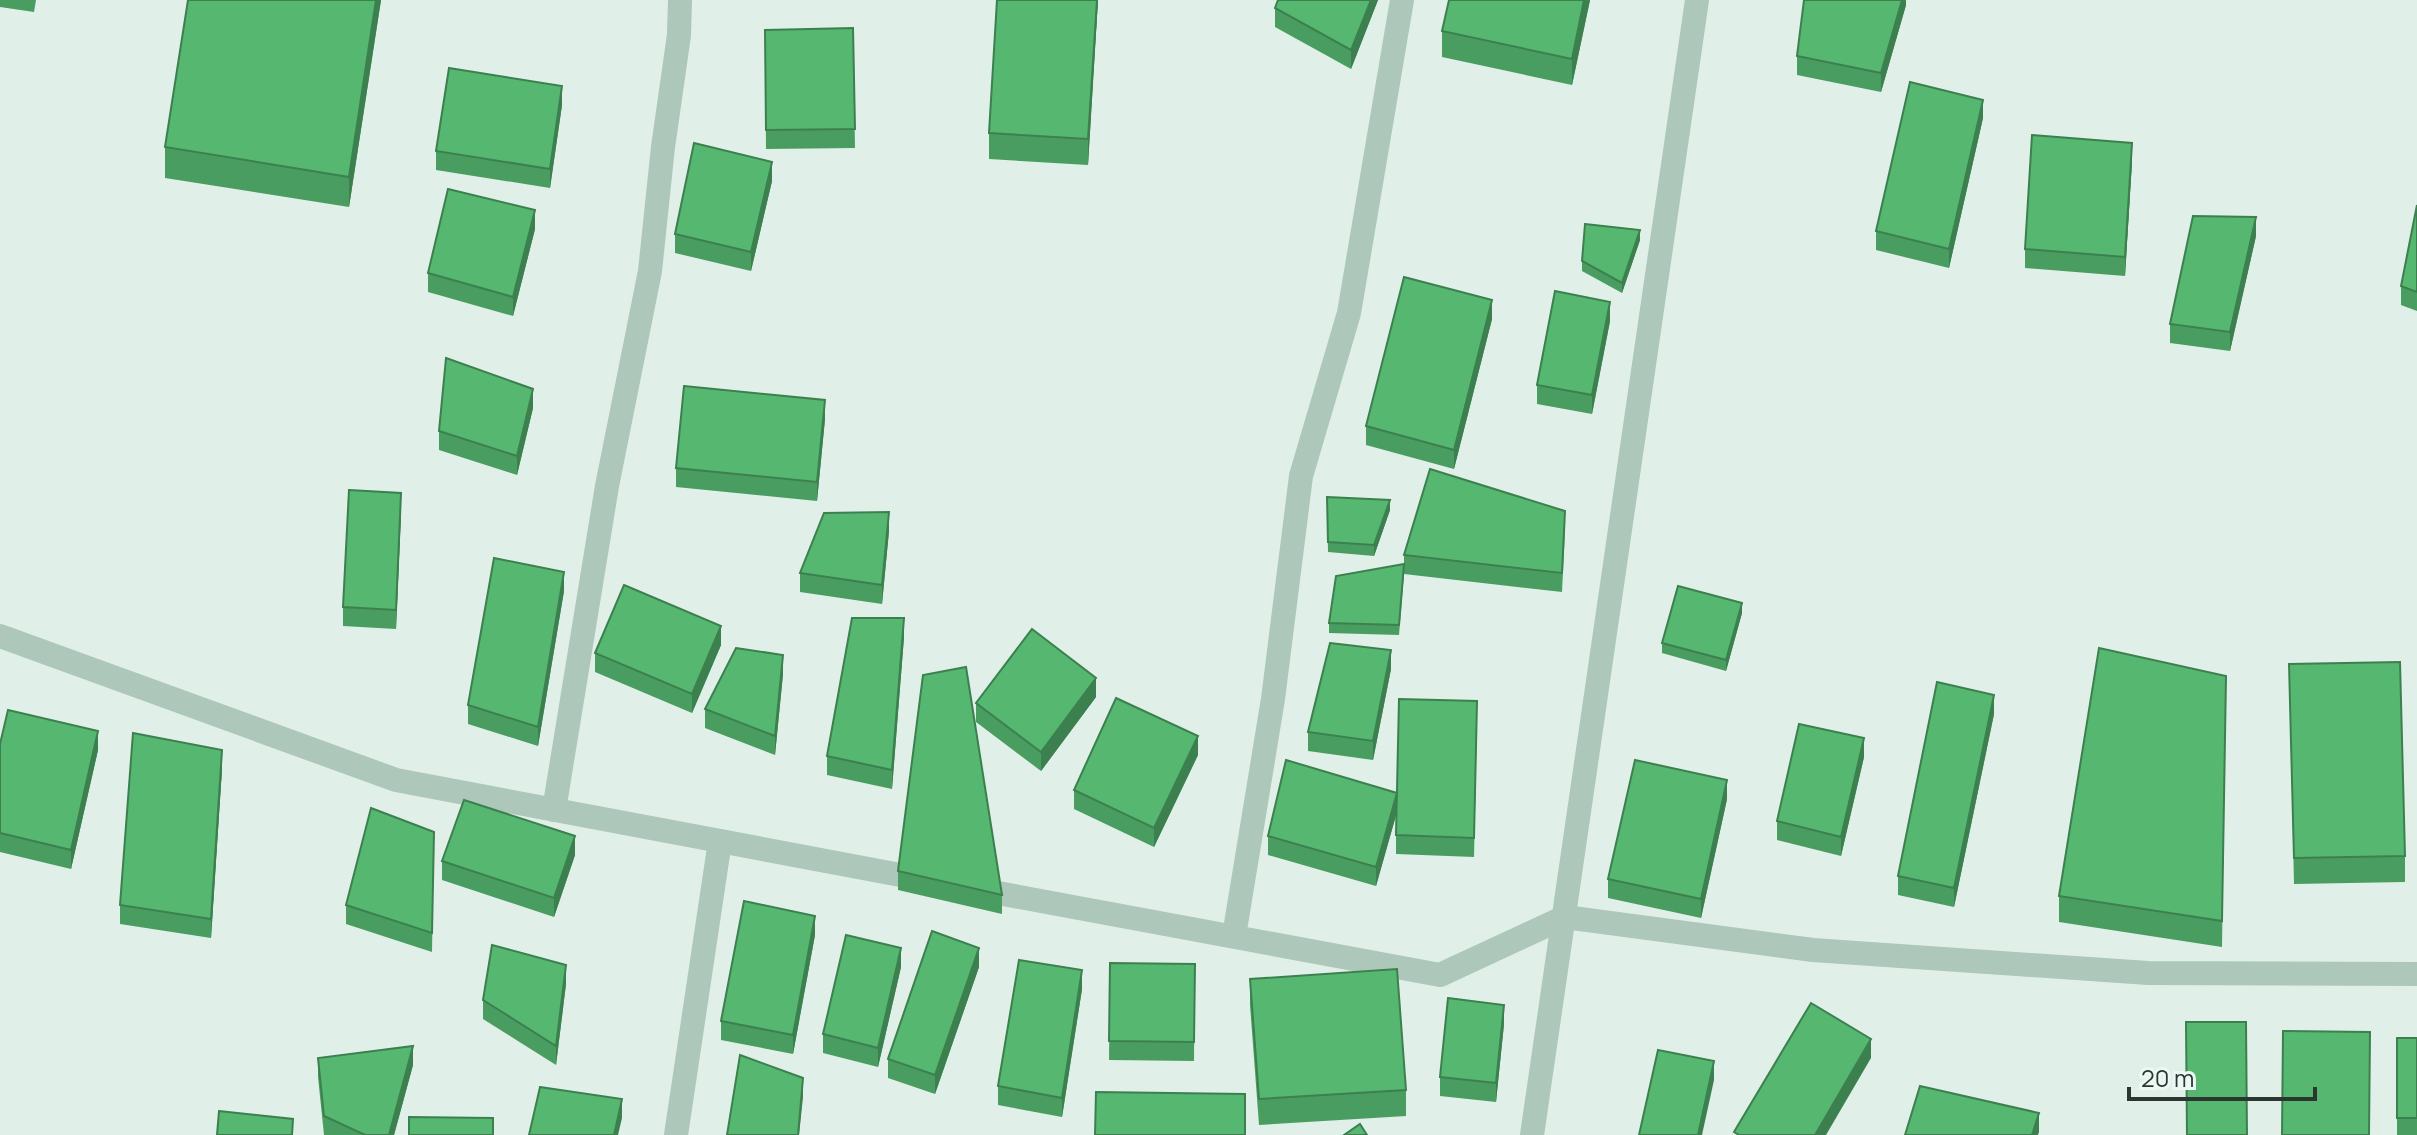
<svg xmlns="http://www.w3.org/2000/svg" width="2417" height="1135" font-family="Manrope,sans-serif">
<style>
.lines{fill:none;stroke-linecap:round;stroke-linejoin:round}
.minor{stroke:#adc7ba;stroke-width:24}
.wall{fill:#4a9d61}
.shaded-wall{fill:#3c804f}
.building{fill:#56b771;stroke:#3c804f;stroke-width:2}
</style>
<rect width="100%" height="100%" fill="#e0f0e9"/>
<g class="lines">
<g class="minor">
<path d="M0 636 396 780 927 880"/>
<path d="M554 810 607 486 650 271 663 147 679 35 680 0"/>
<path d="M971 888 1440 975 1565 917 1813 950 2148 973 2417 974"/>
<path d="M1234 936 1273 699 1301 476 1349 313 1402 0"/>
<path d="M676 1135 720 841"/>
<path d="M1532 1135 1697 0"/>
</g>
</g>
<g class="wall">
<path d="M0 0H36L34 12 0 7Z"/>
<path d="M381 0 349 207 165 178V147Z"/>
<path d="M1098 0 1088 165 989 159V133Z"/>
<path d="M1378 0 1351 69 1275 27V8Z"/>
<path d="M1590 0 1572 85 1442 57V31Z"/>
<path d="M1906 0V5L1881 92 1797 75V56Z"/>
<path d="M853 28 855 148 766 149 765 30Z"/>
<path d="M562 105 550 188 436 170V151Z"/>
<path d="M1983 118 1949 268 1876 250V231Z"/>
<path d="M2132 162 2125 276 2025 268V249Z"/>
<path d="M772 181 751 271 675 253V234Z"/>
<path d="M2417 205V311L2401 305V286Z"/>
<path d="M535 229 513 316 428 292V273Z"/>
<path d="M2256 236 2230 351 2170 343V324Z"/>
<path d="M1640 240 1622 293 1582 271V261Z"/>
<path d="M1492 319 1454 469 1366 445V426Z"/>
<path d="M1610 321 1592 414 1537 404V385Z"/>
<path d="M533 408 517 475 439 450V431Z"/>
<path d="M825 419 817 501 676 487V468Z"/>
<path d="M1327 497 1390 510 1374 556 1328 552Z"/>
<path d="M401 512 396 629 343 626V607Z"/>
<path d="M1565 530 1562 592 1404 574 1399 635 1329 633V623L1404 564V555Z"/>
<path d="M889 531 882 604 800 592V573Z"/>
<path d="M564 591 538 746 468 724V705Z"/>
<path d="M1742 613 1726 671 1662 653V643Z"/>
<path d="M904 637 892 789 827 775V756Z"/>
<path d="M721 645 692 713 595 672V653Z"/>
<path d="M2289 664 2405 856V882L2294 884Z"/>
<path d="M1391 669 1373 760 1308 751V732Z"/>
<path d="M783 674 775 755 705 728V709Z"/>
<path d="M2226 676 2222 947 2059 922V896Z"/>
<path d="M1096 697 1041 771 976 722V703Z"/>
<path d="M1994 714 1954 907 1898 895V876Z"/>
<path d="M1477 720 1474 857 1396 854V815L1376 886 1268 855V836L1397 792Z"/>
<path d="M0 744 98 750 71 869 0 852Z"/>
<path d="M1198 755 1154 847 1074 809V790Z"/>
<path d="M1864 757 1841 856 1777 840V821Z"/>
<path d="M222 769 211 938 120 924V905Z"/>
<path d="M1727 799 1701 918 1608 898V879Z"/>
<path d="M434 832 432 952 346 924V905Z"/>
<path d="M575 855 554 917 442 880V861Z"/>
<path d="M898 871 1002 895V914L898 890Z"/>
<path d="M815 935 793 1054 721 1040V1021Z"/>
<path d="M1110 963 1195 964 1194 1061 1109 1060Z"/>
<path d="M901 967 878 1067 823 1053V1034Z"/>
<path d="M979 967 935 1094 888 1078V1059Z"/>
<path d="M1250 979 1406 1090V1116L1259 1125 1250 1005Z"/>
<path d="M566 984 556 1065 483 1019V1000Z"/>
<path d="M1082 989 1062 1117 998 1105V1086Z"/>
<path d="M1504 1024 1496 1102 1440 1096V1077Z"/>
<rect x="2397" y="1038" width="20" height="97"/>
<path d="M318 1058 413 1065 394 1135H324L318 1077Z"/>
</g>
<g class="shaded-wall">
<path d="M376 0H381L349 207V177Z"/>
<path d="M1097 0H1098L1088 165V139Z"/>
<path d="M1371 0H1378L1351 69V50Z"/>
<path d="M1584 0H1590L1572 85V59Z"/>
<path d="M1902 0H1906V5L1881 92V73Z"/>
<path d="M562 86V105L550 188V169Z"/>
<path d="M1983 100V118L1949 268V249Z"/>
<path d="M2132 143V162L2125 276V257Z"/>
<path d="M772 162V181L751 271V252Z"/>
<path d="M535 210V229L513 316V297Z"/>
<path d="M2256 217V236L2230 351V332Z"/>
<path d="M1640 230V240L1622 293V283Z"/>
<path d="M1492 300V319L1454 469V450Z"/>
<path d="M1610 302V321L1592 414V395Z"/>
<path d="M533 389V408L517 475V456Z"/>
<path d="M825 400V419L817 501V482Z"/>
<path d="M401 493V512L396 629V610Z"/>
<path d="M1390 500V510L1374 556V545Z"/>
<path d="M889 512V531L882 604V585Z"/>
<path d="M564 572V591L538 746V727Z"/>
<path d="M1742 603V613L1726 671V660Z"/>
<path d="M904 618V637L892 789V770Z"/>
<path d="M721 626V645L692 713V694Z"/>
<path d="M1391 650V669L1373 760V741Z"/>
<path d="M783 655V674L775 755V736Z"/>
<path d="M1096 678V697L1041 771V752Z"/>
<path d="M1994 695V714L1954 907V888Z"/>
<path d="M98 731V750L71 869V850Z"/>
<path d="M1198 736V755L1154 847V828Z"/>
<path d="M1864 738V757L1841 856V837Z"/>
<path d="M222 750V769L211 938V919Z"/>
<path d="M1727 780V799L1701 918V899Z"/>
<path d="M1397 793V812L1376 886V867Z"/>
<path d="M575 836V855L554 917V898Z"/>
<path d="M815 916V935L793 1054V1035Z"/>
<path d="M901 948V967L878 1067V1048Z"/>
<path d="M979 948V967L935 1094V1075Z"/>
<path d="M566 965V984L556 1065V1046Z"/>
<path d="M1082 970V989L1062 1117V1098Z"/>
<path d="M1504 1005V1024L1496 1102V1083Z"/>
<path d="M1871 1039V1058L1826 1135H1815Z"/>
<path d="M413 1046V1065L394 1135H389Z"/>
<path d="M1714 1061V1080L1702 1135H1698Z"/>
<path d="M803 1078V1097L799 1135H798Z"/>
<path d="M622 1099V1118L618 1135H614Z"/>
<path d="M2039 1113V1132L2038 1135H2032Z"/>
</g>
<g class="building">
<path d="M188 0H376L349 177 165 147Z"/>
<path d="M997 0H1097L1088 139 989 133Z"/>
<path d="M1278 0H1371L1351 50 1275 8Z"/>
<path d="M1449 0H1584L1572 59 1442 31Z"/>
<path d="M1804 0H1902L1881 73 1797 56Z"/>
<path d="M853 28 855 129 766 130 765 30Z"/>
<path d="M449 68 562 86 550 169 436 151Z"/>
<path d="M1910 82 1983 100 1949 249 1876 231Z"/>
<path d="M2032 135 2132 143 2125 257 2025 249Z"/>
<path d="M694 143 772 162 751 252 675 234Z"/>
<path d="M448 189 535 210 513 297 428 273Z"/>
<path d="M2417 205V292L2401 286Z"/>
<path d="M2193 216 2256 217 2230 332 2170 324Z"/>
<path d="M1585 224 1640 230 1622 283 1582 261Z"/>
<path d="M1404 277 1492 300 1454 450 1366 426Z"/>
<path d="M1555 291 1610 302 1592 395 1537 385Z"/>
<path d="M446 358 533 389 517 456 439 431Z"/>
<path d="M684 386 825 400 817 482 676 468Z"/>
<path d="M1430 469 1565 511 1562 573 1404 555Z"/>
<path d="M349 490 401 493 396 610 343 607Z"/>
<path d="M1327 497 1390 500 1374 545 1328 542Z"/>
<path d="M889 512 882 585 800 573 824 513Z"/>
<path d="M494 558 564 572 538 727 468 705Z"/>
<path d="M1404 564 1399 625 1329 623 1336 576Z"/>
<path d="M624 585 721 626 692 694 595 653Z"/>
<path d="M1678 586 1742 603 1726 660 1662 643Z"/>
<path d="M852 618H904L892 770 827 756Z"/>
<path d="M1032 629 1096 678 1041 752 976 703Z"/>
<path d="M1330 643 1391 650 1373 741 1308 732Z"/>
<path d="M736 648 783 655 775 736 705 709Z"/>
<path d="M2099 648 2226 676 2222 921 2059 896Z"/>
<path d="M2400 662 2405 856 2294 858 2289 664Z"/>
<path d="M966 667 1002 895 898 871 923 675Z"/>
<path d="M1937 682 1994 695 1954 888 1898 876Z"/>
<path d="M1116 698 1198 736 1154 828 1074 790Z"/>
<path d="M1399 699 1477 701 1474 838 1396 835Z"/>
<path d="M8 710 98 731 71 850 0 833V744Z"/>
<path d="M1799 724 1864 738 1841 837 1777 821Z"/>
<path d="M133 733 222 750 211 919 120 905Z"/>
<path d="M1286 760 1397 793 1376 867 1268 836Z"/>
<path d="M1635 760 1727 780 1701 899 1608 879Z"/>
<path d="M464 800 575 836 554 898 442 861Z"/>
<path d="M371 808 434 832 432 933 346 905Z"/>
<path d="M744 901 815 916 793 1035 721 1021Z"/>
<path d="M932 931 979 948 935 1075 888 1059Z"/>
<path d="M846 935 901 948 878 1048 823 1034Z"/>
<path d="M492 945 566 965 556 1046 483 1000Z"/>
<path d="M1019 960 1082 970 1062 1098 998 1086Z"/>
<path d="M1110 963 1195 964 1194 1042 1109 1041Z"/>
<path d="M1397 969 1406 1090 1259 1099 1250 979Z"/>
<path d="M1448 998 1504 1005 1496 1083 1440 1077Z"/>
<path d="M1811 1003 1871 1039 1815 1135H1739L1734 1132Z"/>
<path d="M2186 1022H2246L2247 1135H2187Z"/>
<path d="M2283 1031 2370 1032 2369 1135H2282Z"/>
<rect x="2397" y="1038" width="20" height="80"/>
<path d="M413 1046 389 1135H365L324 1116 318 1058Z"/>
<path d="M1658 1050 1714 1061 1698 1135H1639Z"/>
<path d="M740 1055 803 1078 798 1135H727Z"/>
<path d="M1920 1086 2039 1113 2032 1135H1905Z"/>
<path d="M540 1087 622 1099 614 1135H529Z"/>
<path d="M1096 1092 1245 1094V1135H1095Z"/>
<path d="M219 1111 293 1119 292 1135H217Z"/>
<path d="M409 1117 493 1118V1135H409Z"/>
<path d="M1360 1124 1367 1135H1344Z"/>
</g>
<path d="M2129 1087v12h186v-12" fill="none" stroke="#2b362f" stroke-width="4"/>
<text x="2141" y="1087" font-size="24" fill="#2b362f" stroke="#ecf8f3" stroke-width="6" paint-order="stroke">20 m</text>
</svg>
